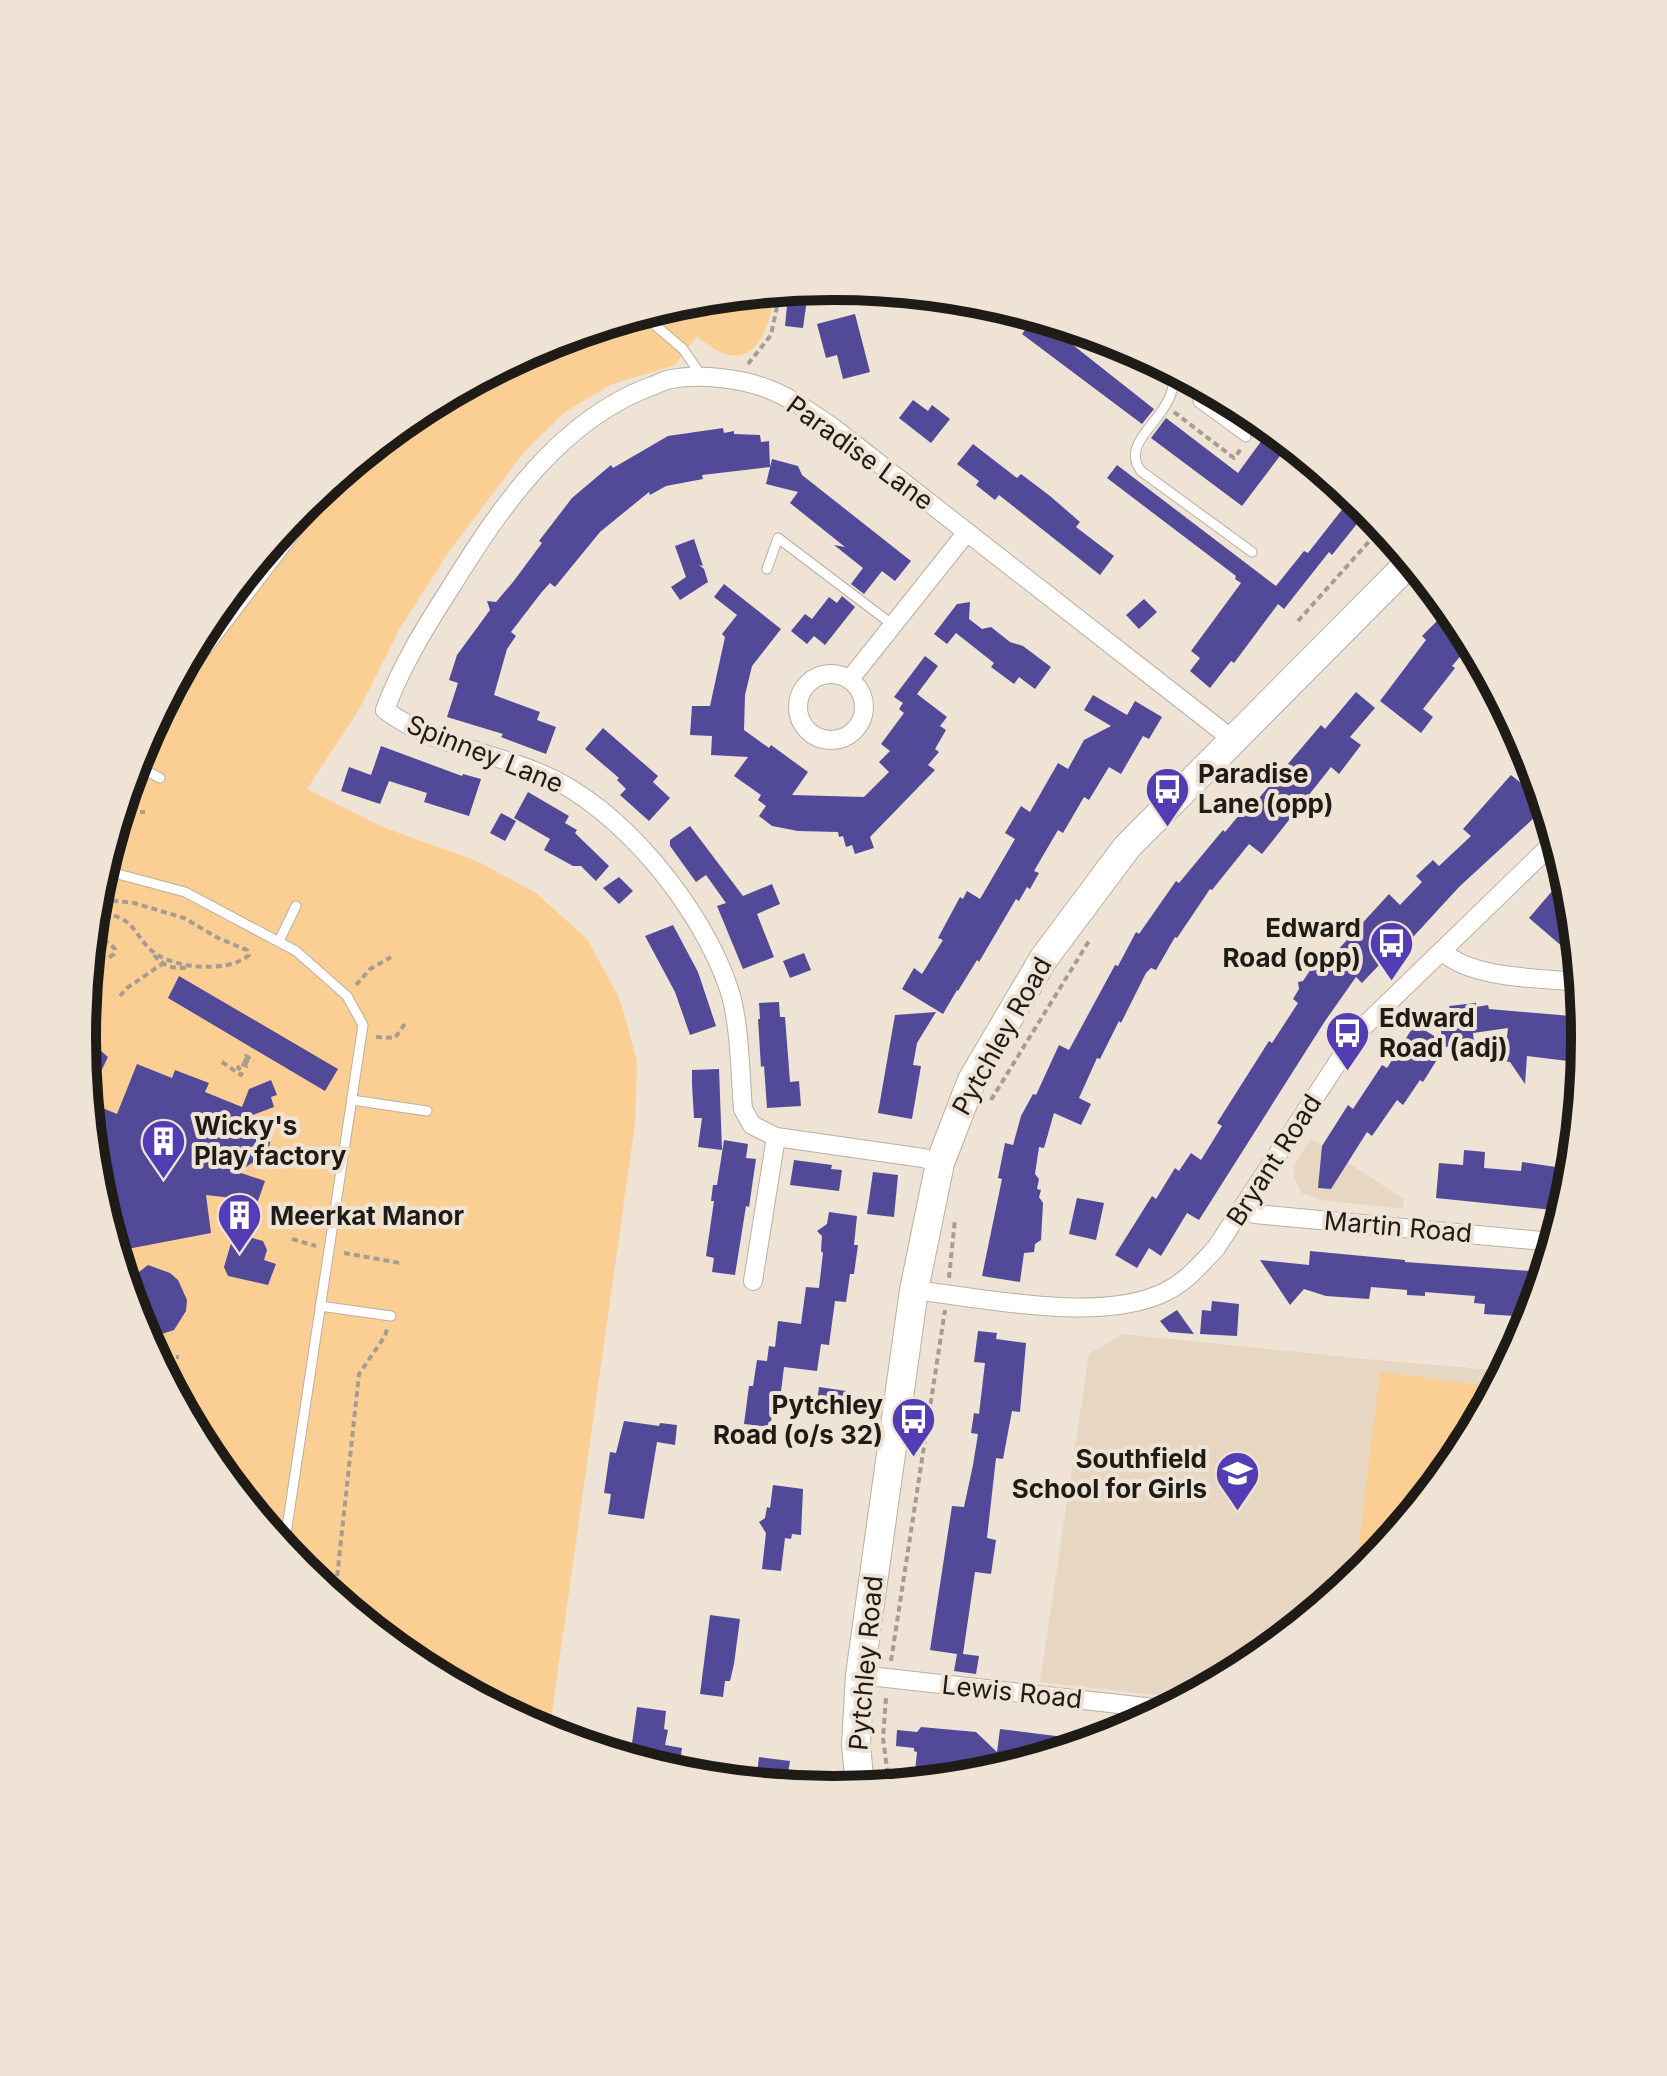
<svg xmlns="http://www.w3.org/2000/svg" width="1667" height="2076" font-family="Inter,sans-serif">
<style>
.built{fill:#e7d6c2}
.green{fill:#fbcf93}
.building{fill:#524999}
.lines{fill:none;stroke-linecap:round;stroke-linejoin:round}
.service-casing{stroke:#baafa0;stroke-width:11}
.minor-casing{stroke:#baafa0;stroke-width:20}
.primary-casing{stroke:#baafa0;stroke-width:30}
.path{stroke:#a59d91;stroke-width:4;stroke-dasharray:6 4;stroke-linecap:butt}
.service{stroke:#fff;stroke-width:9}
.minor{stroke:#fff;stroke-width:18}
.primary{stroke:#fff;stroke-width:28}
.labels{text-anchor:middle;stroke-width:8;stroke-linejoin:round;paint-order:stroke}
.street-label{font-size:26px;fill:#1f1b16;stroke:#eee3d4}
.poi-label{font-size:26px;font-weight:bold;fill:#1f1b16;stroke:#eee3d4;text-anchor:start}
.rim{fill:none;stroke:#1f1b16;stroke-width:10}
</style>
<rect width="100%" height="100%" fill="#eee3d4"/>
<g class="built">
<path d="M1311 1139 1404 1199 1403 1209 1320 1200 1302 1193 1294 1179 1295 1164Z"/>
<path d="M1123 1334 1365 1359 1504 1371 1458 1456 1365 1570 1251 1663 1185 1698 1040 1682 1089 1354Z"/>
</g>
<g class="green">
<path d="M775 292C768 343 746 380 697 336L675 365 610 385 564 413 525 451 448 553 400 628 357 713 307 789 385 828 477 861 536 893 587 939 619 997 637 1060 635 1124 549 1733 416 1663 302 1569 208 1455 139 1325 96 1184 82 1038 97 891 139 750 209 620 302 506 416 413 546 344 687 301Z"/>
<path d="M1380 1372 1481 1385 1477 1421 1458 1456 1365 1570 1355 1578Z"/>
</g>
<g class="building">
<path d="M788 296 807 299 803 328 785 326Z"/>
<path d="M997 306 1040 319 1154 409 1142 424 1022 334 1025 330Z"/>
<path d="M855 314 870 372 843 379 837 355 826 358 817 324Z"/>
<path d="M913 400 928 411 932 405 950 419 931 443 899 418Z"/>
<path d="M1166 418 1238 473 1270 429 1289 444 1242 506 1151 438Z"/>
<path d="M723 428 724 433 734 431V434L760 435 761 442 769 441 770 467 702 475 703 479 666 486 650 495 649 492 600 532 555 587 550 583 541 593 511 632 516 636 507 649 494 695 540 712 537 720 556 727 546 754 501 737 503 734 447 717 458 683 449 680 457 655 490 610 487 601 496 602 513 582 542 543 539 541 572 498 611 465 613 468 668 436Z"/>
<path d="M973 444 1017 478 1021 474 1050 496 1080 522 1076 527 1114 556 1100 575 999 495 995 500 976 485 979 481 957 464Z"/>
<path d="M772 459 798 466 802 475 911 561 895 581 882 571 864 594 851 584 863 568 834 545 845 547 790 503 798 492 766 484Z"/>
<path d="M1117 465 1276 586 1304 551 1308 553 1348 502 1364 515 1332 555 1329 552 1284 609 1278 604 1234 663 1231 661 1210 688 1190 671 1200 658 1191 651 1241 583 1235 579 1236 576 1107 478Z"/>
<path d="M694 539 703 566 699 565 704 569 708 582 680 600 671 587 686 577 675 546Z"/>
<path d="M724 584 781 629 752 666 745 695 744 730 769 748 771 745 808 772 792 795 864 797 889 772 879 762 890 751 881 744 904 713 899 709 903 703 894 697 925 656 938 666 917 694 947 717 940 726 946 730 935 749 939 752 928 765 935 770 870 837 874 848 855 854 852 845 846 847 843 836 839 837 838 832 798 831 772 826 759 816 766 806 758 800 761 795 734 776 748 757 711 755 712 736 690 735 692 706H710L725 637 722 634 737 615 714 597Z"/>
<path d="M842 596 855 607 825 645 814 636 807 644 791 631 805 614 812 619 829 597 837 603Z"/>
<path d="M1144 599 1157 612 1139 629 1126 615Z"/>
<path d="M970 602 969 619 982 629 991 627 1010 642 1023 646 1051 667 1035 689 1019 677 1014 684 991 667 994 663 956 633 947 644 934 634 957 604Z"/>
<path d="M1449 609 1471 644 1452 666 1455 668 1423 709 1433 717 1421 733 1380 701 1426 640 1422 636Z"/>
<path d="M1356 692 1375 708 1350 737 1361 745 1339 774 1331 767 1262 854 1249 844 1212 890 1210 889 1177 938 1175 937 1156 970 1151 968 1146 973 1121 1023 1119 1021 1100 1059 1097 1058 1079 1098 1091 1104 1081 1125 1054 1113 1044 1148 1039 1147 1035 1174 1039 1179 1037 1189 1041 1190 1039 1197 1043 1203 1041 1240 1035 1244 1034 1252 1024 1253 1020 1282 982 1276 1002 1179 998 1178 1005 1143 1013 1145 1021 1116 1033 1094 1036 1095 1059 1045 1069 1050 1115 965 1118 966 1136 932 1139 934 1176 881 1179 883 1223 830 1225 832 1250 802 1253 805 1321 725 1325 729Z"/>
<path d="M1093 695 1127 715 1135 701 1162 717 1149 739 1143 736 1121 774 1109 767 1089 800 1084 797 1063 833 1058 830 1034 871 1039 873 1030 889 1027 887 1019 901 1016 899 979 962 977 960 958 991 957 990 943 1014 902 989 914 968 922 974 943 940 938 938 960 897 963 899 967 891 980 899 1015 839 1005 833 1021 806 1030 812 1058 763 1068 769 1084 740 1111 726 1084 710Z"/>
<path d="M603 728 658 776 653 782 670 798 649 821 620 795 626 789 617 780 619 778 585 749Z"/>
<path d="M381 746 462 776 463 774 481 779 469 816 424 802 427 793 389 781 380 804 341 791 349 767 371 775Z"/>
<path d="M1511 775 1526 787 1535 775 1544 805 1535 817 1459 887 1402 949 1398 945 1362 983 1356 977 1325 1021 1199 1220 1187 1213 1161 1256 1149 1248 1137 1268 1115 1255 1152 1196 1156 1199 1175 1168 1179 1171 1191 1153 1201 1160 1222 1126 1217 1123 1269 1041 1272 1043 1298 1003 1293 999 1299 989 1298 982 1303 981 1317 960 1324 965 1389 894 1400 905 1422 882 1416 876 1433 860 1439 866 1471 836 1463 829Z"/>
<path d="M528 792 569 816 565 823 577 830 575 833 609 866 596 881 581 866H573L544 850 550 839 514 818Z"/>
<path d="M501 813 516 821 505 841 490 833Z"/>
<path d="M690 826 743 896 772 884 780 904 757 914 774 957 743 969 717 906 726 903 706 875 696 882 670 846V840Z"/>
<path d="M619 877 633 891 619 904 603 888Z"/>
<path d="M1553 890 1572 906 1575 935 1564 948 1529 918Z"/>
<path d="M673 925 698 972 716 1026 690 1035 675 992 645 936Z"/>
<path d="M804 953 811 970 790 978 783 961Z"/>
<path d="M179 976 338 1069 325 1091 168 998Z"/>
<path d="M779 1002 780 1017H785L790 1082 799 1081 801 1106 767 1108 764 1066 761 1067 758 1019H760L759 1003Z"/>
<path d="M1476 1003V1007L1488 1005 1489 1009 1583 1017 1585 1042 1570 1041 1568 1061 1527 1056 1525 1084 1510 1062 1504 1061 1508 1028 1473 1033 1474 1043 1445 1047 1423 1082 1420 1080 1403 1105 1397 1100 1372 1136 1367 1132 1331 1189 1318 1188 1322 1146 1348 1105 1353 1109 1382 1065 1387 1068 1415 1024 1442 1041 1439 1011 1450 1010 1449 1006Z"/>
<path d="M936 1012 917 1043 913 1065 921 1066 912 1119 878 1113 895 1015Z"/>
<path d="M82 1034 108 1057 88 1098 82 1038Z"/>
<path d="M137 1064 172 1078 175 1070 209 1083 205 1092 242 1107 249 1089 271 1080 277 1095 271 1097 274 1107 245 1118 268 1132 270 1143 268 1153 238 1172 265 1181 258 1201 206 1195 211 1233 117 1251 96 1184 88 1102 117 1114Z"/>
<path d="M719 1069 722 1150 698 1147 702 1118H694L692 1085V1070Z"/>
<path d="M724 1140 748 1144 746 1158 756 1159 749 1207 746 1206 735 1275 712 1272 714 1258 706 1256 714 1201H711L713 1185H717Z"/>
<path d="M1464 1150 1485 1152 1484 1168 1521 1171 1522 1162 1569 1169 1570 1185 1563 1211 1436 1198 1439 1163 1463 1165Z"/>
<path d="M794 1160 832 1165 831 1169 842 1170 839 1191 790 1185Z"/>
<path d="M873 1172 898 1175 894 1217 867 1214Z"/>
<path d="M1077 1198 1104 1203 1096 1240 1069 1234Z"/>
<path d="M829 1212 857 1216 854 1245H858L854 1274H850L846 1302 835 1301 829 1345 821 1344 817 1371 784 1367 778 1416 772 1415 770 1427 744 1424 749 1386H753L757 1360 767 1361 769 1346 775 1347 778 1321 801 1324 806 1287 819 1288 823 1253 821 1251 822 1236 817 1231 827 1224Z"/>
<path d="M234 1233 263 1241 267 1250 264 1260 276 1264 268 1285 228 1276 224 1267Z"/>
<path d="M1310 1251 1405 1260V1262L1544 1272 1530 1317 1484 1314 1485 1304 1474 1303 1475 1296 1425 1292V1296L1407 1295V1290L1371 1287 1369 1299 1326 1296 1304 1289 1290 1305 1260 1260 1309 1265Z"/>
<path d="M148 1265 170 1273 178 1280 187 1300 186 1311 174 1330 153 1337 144 1335 139 1325 126 1282Z"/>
<path d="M1212 1301 1239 1304 1237 1336 1200 1334 1202 1310 1211 1311Z"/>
<path d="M1177 1310 1194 1334 1169 1332 1160 1321Z"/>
<path d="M978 1331 997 1333 996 1339 1026 1343 1020 1412 1012 1411 1003 1459 996 1458 987 1538 996 1540 991 1574 975 1572 963 1654 979 1656 976 1674 954 1671 957 1654 930 1650 952 1506 964 1507 973 1465 978 1434 971 1433 974 1413 979 1414 985 1363 974 1362Z"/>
<path d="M819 1387 853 1392 850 1414 816 1410Z"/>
<path d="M624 1421 659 1426 660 1423 677 1425 675 1445 657 1442 644 1519 608 1514 611 1494 604 1493 610 1452 616 1453Z"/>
<path d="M773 1485 803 1489 801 1535 792 1534 791 1539 785 1538 781 1571 762 1569 766 1533 759 1522 765 1518 767 1507 770 1508Z"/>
<path d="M710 1615 740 1619 734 1664 730 1681H725L723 1697 700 1694Z"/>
<path d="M637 1707 666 1711 664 1729 668 1730 665 1745 682 1748 680 1763 669 1762 668 1769 630 1758Z"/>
<path d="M921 1727 976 1732 997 1752 1000 1729 1064 1737 1063 1750 995 1770 996 1765 964 1762 962 1777 930 1774V1780L914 1782 917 1752 914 1751V1748L896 1746 897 1730 917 1732Z"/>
<path d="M759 1757 790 1761 786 1785 756 1782Z"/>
</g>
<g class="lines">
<defs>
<g id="service">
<path d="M642 314 683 349 703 378"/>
<path d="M1176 373C1174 384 1172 395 1166 404 1155 426 1122 447 1141 471L1252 552"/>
<path d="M1199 385 1198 402 1246 437"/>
<path d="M767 569 778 538 893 625"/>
<path d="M140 748 189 673 339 477"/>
<path d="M135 765 160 778"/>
<path d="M103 870 185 892 296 951 347 996 363 1025 284 1547"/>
<path d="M279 941 296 906"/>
<path d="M352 1100 427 1111"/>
<path d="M320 1306 391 1316"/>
</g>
<g id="minor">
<path d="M1117 343 1161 365"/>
<circle cx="831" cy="707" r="33"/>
<path d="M850 679 967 532"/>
<path d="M1442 951C1471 979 1540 978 1580 982"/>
<path d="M940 1163 923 1158 776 1137 752 1125 743 1109C740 1074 740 1022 729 989 702 908 621 807 542 774 489 751 432 745 385 710 401 666 426 626 451 587 500 508 558 422 649 387 656 385 664 380 671 379 701 374 740 378 768 389 790 397 811 413 831 426L1232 739"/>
<path d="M1244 1206 1255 1214 1553 1242"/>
<path d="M753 1281 776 1137"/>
<path d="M914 1290C984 1298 1100 1324 1165 1292 1186 1282 1200 1265 1216 1248L1357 1033 1555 841"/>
<path d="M860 1675 1164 1709"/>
</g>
<path id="primary" d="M860 1787 856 1745 860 1675 914 1290 940 1163 972 1080 1044 958 1127 847 1410 562"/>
</defs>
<use href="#service" class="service-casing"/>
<use href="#minor" class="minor-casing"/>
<use href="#primary" class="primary-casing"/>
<g class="path">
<path d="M748 364 771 335 780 292"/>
<path d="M1174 412 1234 458 1241 449"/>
<path d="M1298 621 1382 527"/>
<path d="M120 813 145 812"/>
<path d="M90 953 108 958 114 954 115 949 109 943 95 939 93 933 100 920 113 915C135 923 134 933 149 948 168 969 228 974 249 955L247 950 218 938 184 918 134 903 108 900 95 905"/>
<path d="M154 955C163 966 174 970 188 967"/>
<path d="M356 985 370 969 391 957"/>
<path d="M120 996 127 988 162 964"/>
<path d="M376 1037 395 1038 406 1022"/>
<path d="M222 1062 241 1075 243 1071 238 1068 241 1063 247 1066 249 1063 243 1059 246 1056 254 1061"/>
<path d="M991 1100 1089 941"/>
<path d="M292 1239 316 1246"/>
<path d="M344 1253 400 1263"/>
<path d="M949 1278 955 1219"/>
<path d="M156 1357H179"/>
<path d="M335 1596 359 1374 385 1336 387 1329"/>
<path d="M891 1661 945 1310"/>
<path d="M886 1698 883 1738 889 1784"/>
</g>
<use href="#service" class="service"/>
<use href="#minor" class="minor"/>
<use href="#primary" class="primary"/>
</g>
<defs>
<symbol id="bus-pin" viewBox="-11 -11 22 30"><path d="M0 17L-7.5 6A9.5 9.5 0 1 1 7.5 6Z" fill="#533db5" stroke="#eee3d4"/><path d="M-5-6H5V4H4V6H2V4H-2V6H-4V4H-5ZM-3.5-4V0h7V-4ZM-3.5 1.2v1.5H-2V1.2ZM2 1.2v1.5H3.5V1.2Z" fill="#fff"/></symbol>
<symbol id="building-pin" viewBox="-11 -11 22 30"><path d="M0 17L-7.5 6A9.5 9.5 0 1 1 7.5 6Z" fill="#533db5" stroke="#eee3d4"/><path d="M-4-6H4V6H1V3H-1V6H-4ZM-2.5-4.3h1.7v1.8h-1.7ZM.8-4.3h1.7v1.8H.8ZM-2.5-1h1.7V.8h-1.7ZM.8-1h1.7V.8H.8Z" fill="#fff"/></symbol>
<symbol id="school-pin" viewBox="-11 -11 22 30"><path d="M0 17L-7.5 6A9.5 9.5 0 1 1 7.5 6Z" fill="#533db5" stroke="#eee3d4"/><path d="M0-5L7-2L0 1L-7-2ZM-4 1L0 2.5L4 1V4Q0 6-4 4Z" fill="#fff"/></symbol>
</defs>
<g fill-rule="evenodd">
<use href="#bus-pin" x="1142" y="764" width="51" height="69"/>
<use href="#bus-pin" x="1366" y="918" width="51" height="69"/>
<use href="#bus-pin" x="1322" y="1008" width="51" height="69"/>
<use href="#building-pin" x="138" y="1116" width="51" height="69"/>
<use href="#building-pin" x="214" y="1190" width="51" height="69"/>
<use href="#bus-pin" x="888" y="1394" width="51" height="69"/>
<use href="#school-pin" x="1212" y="1448" width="51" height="69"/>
</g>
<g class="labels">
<g class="street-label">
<text transform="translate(860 453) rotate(36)" y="9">Paradise Lane</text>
<text transform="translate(485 754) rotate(22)" y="9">Spinney Lane</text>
<text transform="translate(1002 1036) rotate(-61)" y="9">Pytchley Road</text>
<text transform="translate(1274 1160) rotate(-57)" y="9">Bryant Road</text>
<text transform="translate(1398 1227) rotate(5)" y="9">Martin Road</text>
<text transform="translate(866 1663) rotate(-85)" y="9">Pytchley Road</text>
<text transform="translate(1012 1692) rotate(6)" y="9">Lewis Road</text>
</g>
<g class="poi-label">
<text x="1198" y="783">Paradise<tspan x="1198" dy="30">Lane (opp)</tspan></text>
<text x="1361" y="937" text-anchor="end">Edward<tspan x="1361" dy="30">Road (opp)</tspan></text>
<text x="1379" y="1027">Edward<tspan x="1379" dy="30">Road (adj)</tspan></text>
<text x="194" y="1135">Wicky's<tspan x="194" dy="30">Play factory</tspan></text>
<text x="270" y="1225">Meerkat Manor</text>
<text x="883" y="1414" text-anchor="end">Pytchley<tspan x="883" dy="30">Road (o/s 32)</tspan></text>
<text x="1207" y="1468" text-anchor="end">Southfield<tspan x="1207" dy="30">School for Girls</tspan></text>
</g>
</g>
<path d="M0 0H1667V2076H0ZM833 300H834A737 737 0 0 1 1571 1037V1039A737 737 0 0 1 834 1776H833A737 737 0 0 1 96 1039V1037A737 737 0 0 1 833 300Z" fill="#eee3d4" fill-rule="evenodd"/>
<path class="rim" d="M833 300H834A737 737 0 0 1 1571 1037V1039A737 737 0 0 1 834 1776H833A737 737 0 0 1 96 1039V1037A737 737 0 0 1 833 300Z"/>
</svg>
